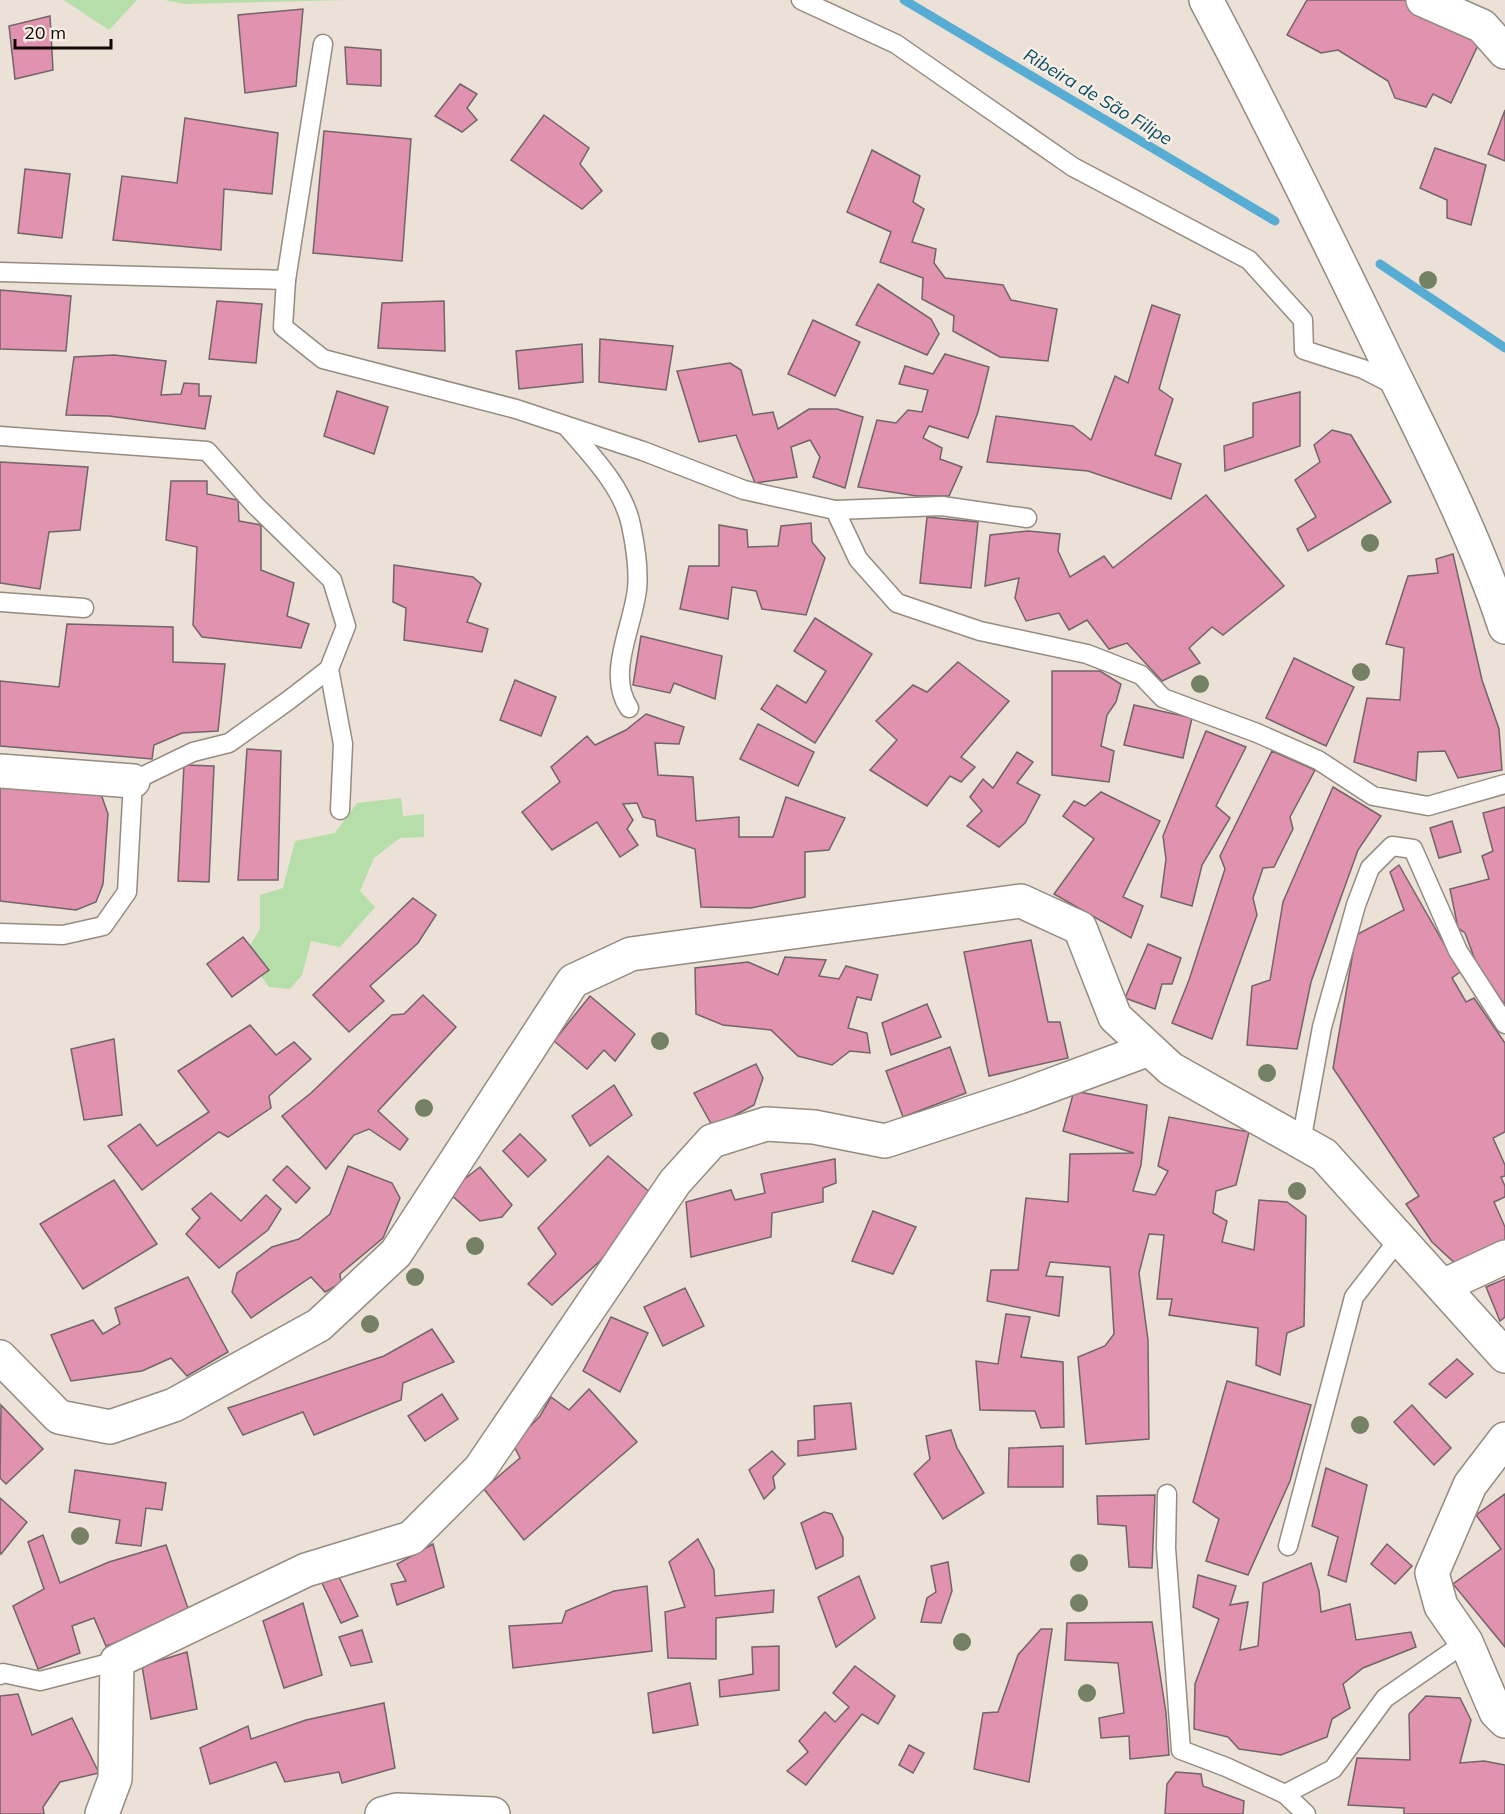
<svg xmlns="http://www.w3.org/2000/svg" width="1505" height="1814" font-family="Mulish,sans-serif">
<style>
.green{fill:#b5dea9}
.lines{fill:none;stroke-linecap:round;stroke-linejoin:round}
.stream{stroke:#57acd3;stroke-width:9}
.building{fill:#e092af;stroke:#726469;stroke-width:1.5}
.lane-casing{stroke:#958b81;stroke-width:21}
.street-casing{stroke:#958b81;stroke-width:36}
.secondary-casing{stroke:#958b81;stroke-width:36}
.lane{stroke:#fff;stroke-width:18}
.street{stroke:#fff;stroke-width:33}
.secondary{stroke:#fff;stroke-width:33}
.tree{fill:#748164}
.labels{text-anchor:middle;stroke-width:5;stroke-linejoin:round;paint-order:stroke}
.water-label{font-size:18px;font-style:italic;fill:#044e69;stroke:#f9eee3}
</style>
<rect width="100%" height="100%" fill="#ece1d6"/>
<g class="green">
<path d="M64 0H137L109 30Z"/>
<path d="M165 0H349L185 4Z"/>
<path d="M401 798 403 816 424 814V837L400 838 374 858 360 891 375 907 340 947 311 941 302 975 290 989 269 987 245 954 260 929V895L283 888 295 841 335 833 357 803Z"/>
</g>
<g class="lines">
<g class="stream">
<path d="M904 0 1275 221"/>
<path d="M1380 264 1505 348"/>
</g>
</g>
<g class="building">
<path d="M1307 0H1407L1479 43 1451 103 1433 94 1426 107 1395 98 1388 81 1338 50 1321 53 1287 35Z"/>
<path d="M303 9 296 86 245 93 238 15Z"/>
<path d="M50 16 53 70 15 79 9 26Z"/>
<path d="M345 47 381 50V86L347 84Z"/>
<path d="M460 84 477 94 467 108 477 120 462 132 435 116Z"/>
<path d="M1505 110V161L1488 154Z"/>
<path d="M544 115 589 148 580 164 602 191 582 209 511 160Z"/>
<path d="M185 118 278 133 272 194 224 189 221 250 113 240 122 176 177 183Z"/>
<path d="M324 131 411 139 402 261 313 253Z"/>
<path d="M1435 148 1486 165 1471 225 1447 218V200L1420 188Z"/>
<path d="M872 150 920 176 913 202 924 209 912 242 936 249 934 263 945 278 1003 285 1011 300 1057 309 1048 361 1000 357 953 331 954 316 922 299 923 278 880 262 891 232 847 212Z"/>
<path d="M25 169 70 174 62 238 18 233Z"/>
<path d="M878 284 931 319 939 334 927 355 856 325Z"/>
<path d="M0 290 71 296 66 351 0 349Z"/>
<path d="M217 301 262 304 256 363 209 359Z"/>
<path d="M444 301 445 351 378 348 382 303Z"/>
<path d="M1152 305 1180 315 1159 389 1173 399 1155 455 1181 464 1171 499 1088 471 987 462 996 416 1073 426 1091 440 1115 376 1128 383Z"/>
<path d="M813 320 860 342 835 396 788 374Z"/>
<path d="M600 339 673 346 666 390 599 382Z"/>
<path d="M582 344 583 382 519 389 516 351Z"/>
<path d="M945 354 989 367 978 412 968 438 929 426 923 438 942 448 940 459 962 467 949 496H917L858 487 877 420 896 423 908 410 922 412 928 390 899 384 905 366 933 374Z"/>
<path d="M114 355 166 361 161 395 181 394 184 383 199 384V396H211L205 429 109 416 66 415 74 357Z"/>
<path d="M730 363 741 370 753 415 773 412 778 429 809 409H837L863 417 845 488 813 477 820 457 810 440 791 447 797 477 755 483 736 435 699 442 677 371Z"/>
<path d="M337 391 388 407 374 454 324 436Z"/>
<path d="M1300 392V446L1225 471 1224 446 1253 437V403Z"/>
<path d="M1332 430 1351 435 1391 502 1308 551 1297 529 1316 517 1295 480 1320 462 1314 445Z"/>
<path d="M0 462 88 467 80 530 49 532 40 589 0 583Z"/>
<path d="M171 481H207V494L238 500 239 521 261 525V570L294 583 287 616 309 624 301 648 202 637 193 625 197 547 166 540Z"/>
<path d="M1206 495 1284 586 1223 635 1212 627 1189 648 1200 663 1162 681 1127 643 1109 649 1087 620 1069 630 1059 613 1026 621 1015 598 1019 578 985 586 990 535 1028 531 1060 534 1058 551 1070 577 1104 556 1113 568Z"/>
<path d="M927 517 978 522 971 588 920 583Z"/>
<path d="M811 523 812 542 825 558 806 615 762 609 756 591 732 587 728 619 680 609 689 566H719V525L747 530 748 547 778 546 781 526Z"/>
<path d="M1453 554 1482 680 1499 729 1502 770 1458 778 1445 751 1418 752 1416 781 1354 762 1367 698 1400 700 1404 648 1386 644 1408 576 1438 573 1436 559Z"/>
<path d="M394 565 473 577 481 584 467 622 488 629 482 652 404 640 406 608 393 602Z"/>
<path d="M815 618 872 654 815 743 761 709 777 685 806 703 826 671 794 651Z"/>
<path d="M67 624 173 627V662L225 664 218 731 182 733 154 745 152 759 0 746V681L59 687Z"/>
<path d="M641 636 722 656 715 699 674 683 670 693 633 685Z"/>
<path d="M1294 658 1354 687 1326 746 1266 718Z"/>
<path d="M958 662 1009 701 961 757 975 767 961 782 950 776 927 806 870 770 897 740 876 721 913 685 927 692Z"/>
<path d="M1052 671H1100L1121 684 1116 702 1107 715 1101 746 1114 751 1109 782 1052 775Z"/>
<path d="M515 680 556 697 541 736 500 720Z"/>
<path d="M1134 705 1192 718 1183 758 1124 745Z"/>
<path d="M646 714 684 727 679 744 655 743 658 775 693 777 696 821 739 817V837H773L786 797 845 818 829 850 805 852V897L751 908 701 907 695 849 657 836 655 820 643 817 637 803 623 804 633 820 627 829 638 845 620 857 597 822 552 850 522 812 560 782 551 767 587 736 595 745 626 730Z"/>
<path d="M758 724 814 752 798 786 740 759Z"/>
<path d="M1206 731 1246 747 1216 806 1230 818 1202 865 1192 906 1161 897 1166 859 1163 836Z"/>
<path d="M247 749 281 751 278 880H238Z"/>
<path d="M1272 751 1315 770 1290 817 1293 829 1274 867 1263 868 1253 898 1257 915 1212 1039 1172 1023 1189 980 1225 869 1220 856Z"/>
<path d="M1017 752 1033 762 1017 783 1040 795 1025 823 999 847 967 826 982 811 970 797 983 779 993 788Z"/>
<path d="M184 765 214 766 209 882 178 881Z"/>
<path d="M0 780 93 788 102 797 108 814 103 884 96 902 76 910 0 901Z"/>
<path d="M1333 787 1381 816 1358 850 1336 911 1311 982 1297 1049 1247 1045 1252 986 1270 980 1283 902Z"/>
<path d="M1101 792 1160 821 1123 897 1143 906 1131 938 1054 894 1094 839 1063 816 1074 801 1085 806Z"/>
<path d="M1505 807V1005L1477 965 1465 933 1458 928 1450 889 1489 879 1482 856 1493 851 1483 813Z"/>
<path d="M1452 821 1461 852 1439 858 1430 828Z"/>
<path d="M1399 865 1460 972 1452 978 1466 1002 1474 998 1505 1043V1132L1493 1138 1505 1165V1176L1501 1177 1505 1186V1197L1494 1202 1505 1227V1241L1459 1267 1432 1242 1406 1204 1419 1196 1333 1068 1356 935 1404 910 1390 872Z"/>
<path d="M413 898 436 915 418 943 370 986 384 1001 349 1032 313 995Z"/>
<path d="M243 937 269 970 232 997 207 964Z"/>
<path d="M1031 940 1048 1022H1060L1068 1058 989 1076 964 952Z"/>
<path d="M1148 944 1181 958 1172 984H1162L1155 1009 1125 998Z"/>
<path d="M785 957 826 960 819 976 839 979 846 966 878 975 871 1000 857 997 848 1028 867 1033 870 1053 850 1051 832 1065 798 1056 771 1030 723 1025 696 1014 695 968 748 962 778 975Z"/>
<path d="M423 995 456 1027 378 1111 408 1139 400 1150 369 1129 354 1135 326 1169 282 1116 311 1093 392 1015 404 1014Z"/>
<path d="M590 996 635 1034 615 1061 604 1050 587 1069 554 1041Z"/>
<path d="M927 1004 941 1037 891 1055 882 1023Z"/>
<path d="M250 1025 276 1055 294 1042 311 1059 269 1096 271 1108 228 1137 219 1132 142 1190 108 1146 140 1124 157 1146 209 1112 178 1071Z"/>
<path d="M114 1039 122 1115 84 1120 71 1049Z"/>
<path d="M950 1047 966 1093 903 1117 886 1071Z"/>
<path d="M756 1064 763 1078 754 1105 713 1127 694 1093Z"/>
<path d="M614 1085 632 1115 590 1146 572 1116Z"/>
<path d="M1074 1091 1147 1105 1141 1165 1133 1191 1155 1195 1168 1171 1158 1166 1169 1117 1249 1132 1236 1185 1216 1191 1213 1213 1227 1221 1222 1242 1254 1250 1259 1200 1287 1202 1306 1216 1304 1326 1287 1333 1280 1375 1256 1365 1258 1328 1169 1315 1172 1299H1157L1164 1235 1149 1234 1139 1273 1148 1340 1149 1439 1086 1444 1078 1357 1105 1346 1114 1334 1110 1267 1050 1262 1046 1276 1063 1277 1059 1316 987 1301 991 1270H1018L1026 1198 1068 1202 1070 1154 1134 1153 1063 1131Z"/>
<path d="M520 1134 546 1160 528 1177 503 1151Z"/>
<path d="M608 1156 653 1195 601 1260 552 1305 528 1284 556 1254 538 1228Z"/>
<path d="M835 1159 836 1183 823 1188V1202L772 1213 771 1237 691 1257 686 1202 731 1190 735 1200 765 1193 761 1174Z"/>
<path d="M287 1166 310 1188 296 1203 273 1180Z"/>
<path d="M348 1166 392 1183 400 1198 383 1238 340 1274 341 1283 325 1292 311 1277 251 1318 232 1292 237 1273 272 1247 299 1239 330 1214Z"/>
<path d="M480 1167 512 1205 502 1217 480 1221 448 1192Z"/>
<path d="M114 1180 157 1244 83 1289 40 1224Z"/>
<path d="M211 1193 241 1221 266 1195 281 1209 268 1230 219 1268 186 1234 200 1218 192 1209Z"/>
<path d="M873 1211 916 1227 893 1274 852 1261Z"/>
<path d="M188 1277 228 1352 187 1376 171 1358 142 1371 71 1381 51 1335 93 1320 103 1334 120 1324 115 1308Z"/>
<path d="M1505 1279V1317L1500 1321 1486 1287Z"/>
<path d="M685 1288 704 1326 663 1346 644 1307Z"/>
<path d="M1006 1314 1030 1317 1021 1357 1063 1362 1064 1427 1041 1428 1035 1411 980 1410 976 1361 998 1364Z"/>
<path d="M611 1317 648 1333 620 1392 583 1371Z"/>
<path d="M432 1329 454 1362 403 1383 401 1400 314 1435 303 1412 243 1435 228 1408 384 1356Z"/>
<path d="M1457 1359 1473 1374 1446 1398 1429 1384Z"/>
<path d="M1227 1381 1311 1405 1290 1481 1248 1575 1206 1561 1219 1519 1193 1502Z"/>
<path d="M589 1389 637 1442 524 1540 484 1489 520 1458 513 1444 540 1416 551 1397 569 1410Z"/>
<path d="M442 1394 458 1419 425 1441 408 1416Z"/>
<path d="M851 1403 856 1449 798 1456V1441L815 1439 814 1406Z"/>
<path d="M1 1405 43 1449 6 1484 0 1478Z"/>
<path d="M1412 1405 1451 1448 1434 1465 1394 1422Z"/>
<path d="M951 1430 957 1448 984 1493 943 1519 914 1474 930 1459 926 1436Z"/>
<path d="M1063 1446V1487H1008L1009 1448Z"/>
<path d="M772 1451 785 1464 773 1477 775 1488 764 1499 749 1470Z"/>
<path d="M1326 1468 1367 1485 1346 1582 1328 1575 1338 1537 1312 1526Z"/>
<path d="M75 1470 166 1483 162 1510 146 1508 141 1546 116 1543 120 1520 69 1512Z"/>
<path d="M1505 1494V1647L1453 1584 1501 1549 1476 1515Z"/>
<path d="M1155 1495 1152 1568 1129 1567 1126 1526 1098 1524 1097 1496Z"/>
<path d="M0 1498 27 1522 1 1554 0 1552Z"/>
<path d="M824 1512 832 1514 843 1538V1556L816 1569 801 1523Z"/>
<path d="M43 1535 60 1583 109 1562 166 1545 191 1617 106 1646 94 1618 72 1626 80 1653 38 1669 13 1606 44 1589 28 1542Z"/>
<path d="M698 1539 714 1570 715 1596 774 1590 773 1612 716 1618V1659L668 1658 665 1612 685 1607 669 1562Z"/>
<path d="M433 1544 444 1587 397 1605 391 1584 406 1581 397 1564Z"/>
<path d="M1387 1544 1412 1566 1395 1584 1371 1564Z"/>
<path d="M948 1562 952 1591 941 1623 921 1622 927 1598 936 1592 931 1566Z"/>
<path d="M1311 1563 1319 1591 1321 1612 1350 1604 1356 1640 1411 1632 1416 1647 1363 1668 1343 1684 1350 1708 1332 1719 1327 1737 1281 1755 1239 1749 1228 1737 1194 1729 1195 1684 1219 1619 1193 1607 1198 1575 1236 1586 1230 1605 1248 1602 1240 1650 1258 1646 1263 1583Z"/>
<path d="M338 1575 358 1616 341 1623 322 1583Z"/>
<path d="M859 1576 875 1618 836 1647 818 1597Z"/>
<path d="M647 1586 652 1651 513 1668 509 1626 562 1623 566 1611 614 1591Z"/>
<path d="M303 1603 322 1675 284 1688 263 1621Z"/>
<path d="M1152 1622 1166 1713 1169 1755 1130 1759 1129 1736 1101 1738 1099 1718 1124 1713 1118 1663 1065 1660 1067 1623Z"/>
<path d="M1041 1629H1052L1029 1782 974 1769 983 1713 998 1712 1018 1655Z"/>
<path d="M362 1630 372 1662 351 1666 339 1637Z"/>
<path d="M779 1646V1690L720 1697 719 1680 753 1674 752 1647Z"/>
<path d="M187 1652 197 1709 151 1719 142 1666Z"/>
<path d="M855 1666 895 1696 878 1724 862 1714 806 1785 787 1771 808 1752 799 1741 825 1712 835 1722 849 1707 833 1693Z"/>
<path d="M690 1683 698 1725 653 1733 648 1693Z"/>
<path d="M18 1694 32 1735 72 1718 99 1773 60 1782 43 1807 44 1814H0V1696Z"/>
<path d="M1426 1696 1460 1698 1471 1720 1460 1763 1484 1761 1505 1765V1814H1404V1808L1348 1805 1357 1758 1410 1760 1409 1714Z"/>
<path d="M384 1703 395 1768 342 1783 339 1772 285 1782 276 1762 210 1784 200 1748 248 1726 251 1739 306 1720Z"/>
<path d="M909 1745 924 1753 913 1773 899 1765Z"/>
<path d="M1176 1772 1201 1774 1203 1786 1244 1801 1243 1814H1165L1167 1784Z"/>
</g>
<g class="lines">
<defs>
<g id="lane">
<path d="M801 0 896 44 1073 167 1249 260 1303 320 1304 350 1363 369 1398 387"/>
<path d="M0 272 286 280 283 327 323 359 516 409 643 451 744 490 835 510 858 559 897 603 980 631 1087 654 1141 675 1163 698 1257 733 1318 760 1373 796 1428 806 1505 784"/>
<path d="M286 280 323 44"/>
<path d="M567 427C591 455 623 487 631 525 635 544 639 570 637 589 633 627 606 674 629 708"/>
<path d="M0 436 207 451 255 505 332 580 346 626 329 669 289 700 229 743 193 752 133 781 127 892 103 926 63 935 0 933"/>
<path d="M835 510 942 506 1027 518"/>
<path d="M0 602 84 608"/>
<path d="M329 669 343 744 340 810"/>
<path d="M1301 1142 1322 1027 1356 905 1370 868 1392 846 1413 849 1458 951 1505 1024"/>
<path d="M1167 1494 1166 1548 1181 1750 1226 1767 1285 1794"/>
<path d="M1288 1546 1354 1297 1399 1239"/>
<path d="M0 1675 3 1673 40 1681 117 1661"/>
<path d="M1306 1814 1285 1794 1333 1769 1385 1698 1466 1642"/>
</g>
<g id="street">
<path d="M1423 0 1482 26 1505 52"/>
<path d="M0 771 133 781"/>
<path d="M1443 1286 1505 1257"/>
<path d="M0 1357 59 1417 110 1427 174 1405 319 1325 396 1253 573 981 631 954 1021 901 1080 928 1115 1017 1171 1069 1324 1155 1505 1356"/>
<path d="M1505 1439 1470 1485 1432 1573 1441 1606 1466 1642 1496 1712 1505 1721"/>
<path d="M102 1814 115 1779 117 1661 306 1570 411 1538 480 1469 675 1182 712 1141 766 1124 814 1127 885 1141 1019 1097 1149 1049"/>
<path d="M382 1814 397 1810 493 1814"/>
</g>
<path id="secondary" d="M1206 0C1269 118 1327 237 1385 357 1428 445 1474 533 1505 627"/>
</defs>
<use href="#lane" class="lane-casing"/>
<use href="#street" class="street-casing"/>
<use href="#secondary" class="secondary-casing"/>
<use href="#lane" class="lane"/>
<use href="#street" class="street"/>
<use href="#secondary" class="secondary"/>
</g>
<g class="tree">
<circle cx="1428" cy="280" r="9"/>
<circle cx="1370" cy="543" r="9"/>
<circle cx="1361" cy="672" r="9"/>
<circle cx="1200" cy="684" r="9"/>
<circle cx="660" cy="1041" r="9"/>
<circle cx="1267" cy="1073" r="9"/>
<circle cx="424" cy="1108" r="9"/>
<circle cx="1297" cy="1191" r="9"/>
<circle cx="475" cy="1246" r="9"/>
<circle cx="415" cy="1277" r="9"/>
<circle cx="370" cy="1324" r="9"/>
<circle cx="1360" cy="1425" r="9"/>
<circle cx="80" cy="1536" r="9"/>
<circle cx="1079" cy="1563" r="9"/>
<circle cx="1079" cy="1603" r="9"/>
<circle cx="962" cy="1642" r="9"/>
<circle cx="1087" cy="1693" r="9"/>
</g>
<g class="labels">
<g class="water-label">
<text transform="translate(1098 97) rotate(31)" y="6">Ribeira de São Filipe</text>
</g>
</g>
<path d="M15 39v9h96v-9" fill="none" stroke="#0e0b07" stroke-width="3"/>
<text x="24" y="39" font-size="18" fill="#0e0b07" stroke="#f9eee3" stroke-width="4.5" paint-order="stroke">20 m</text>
</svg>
